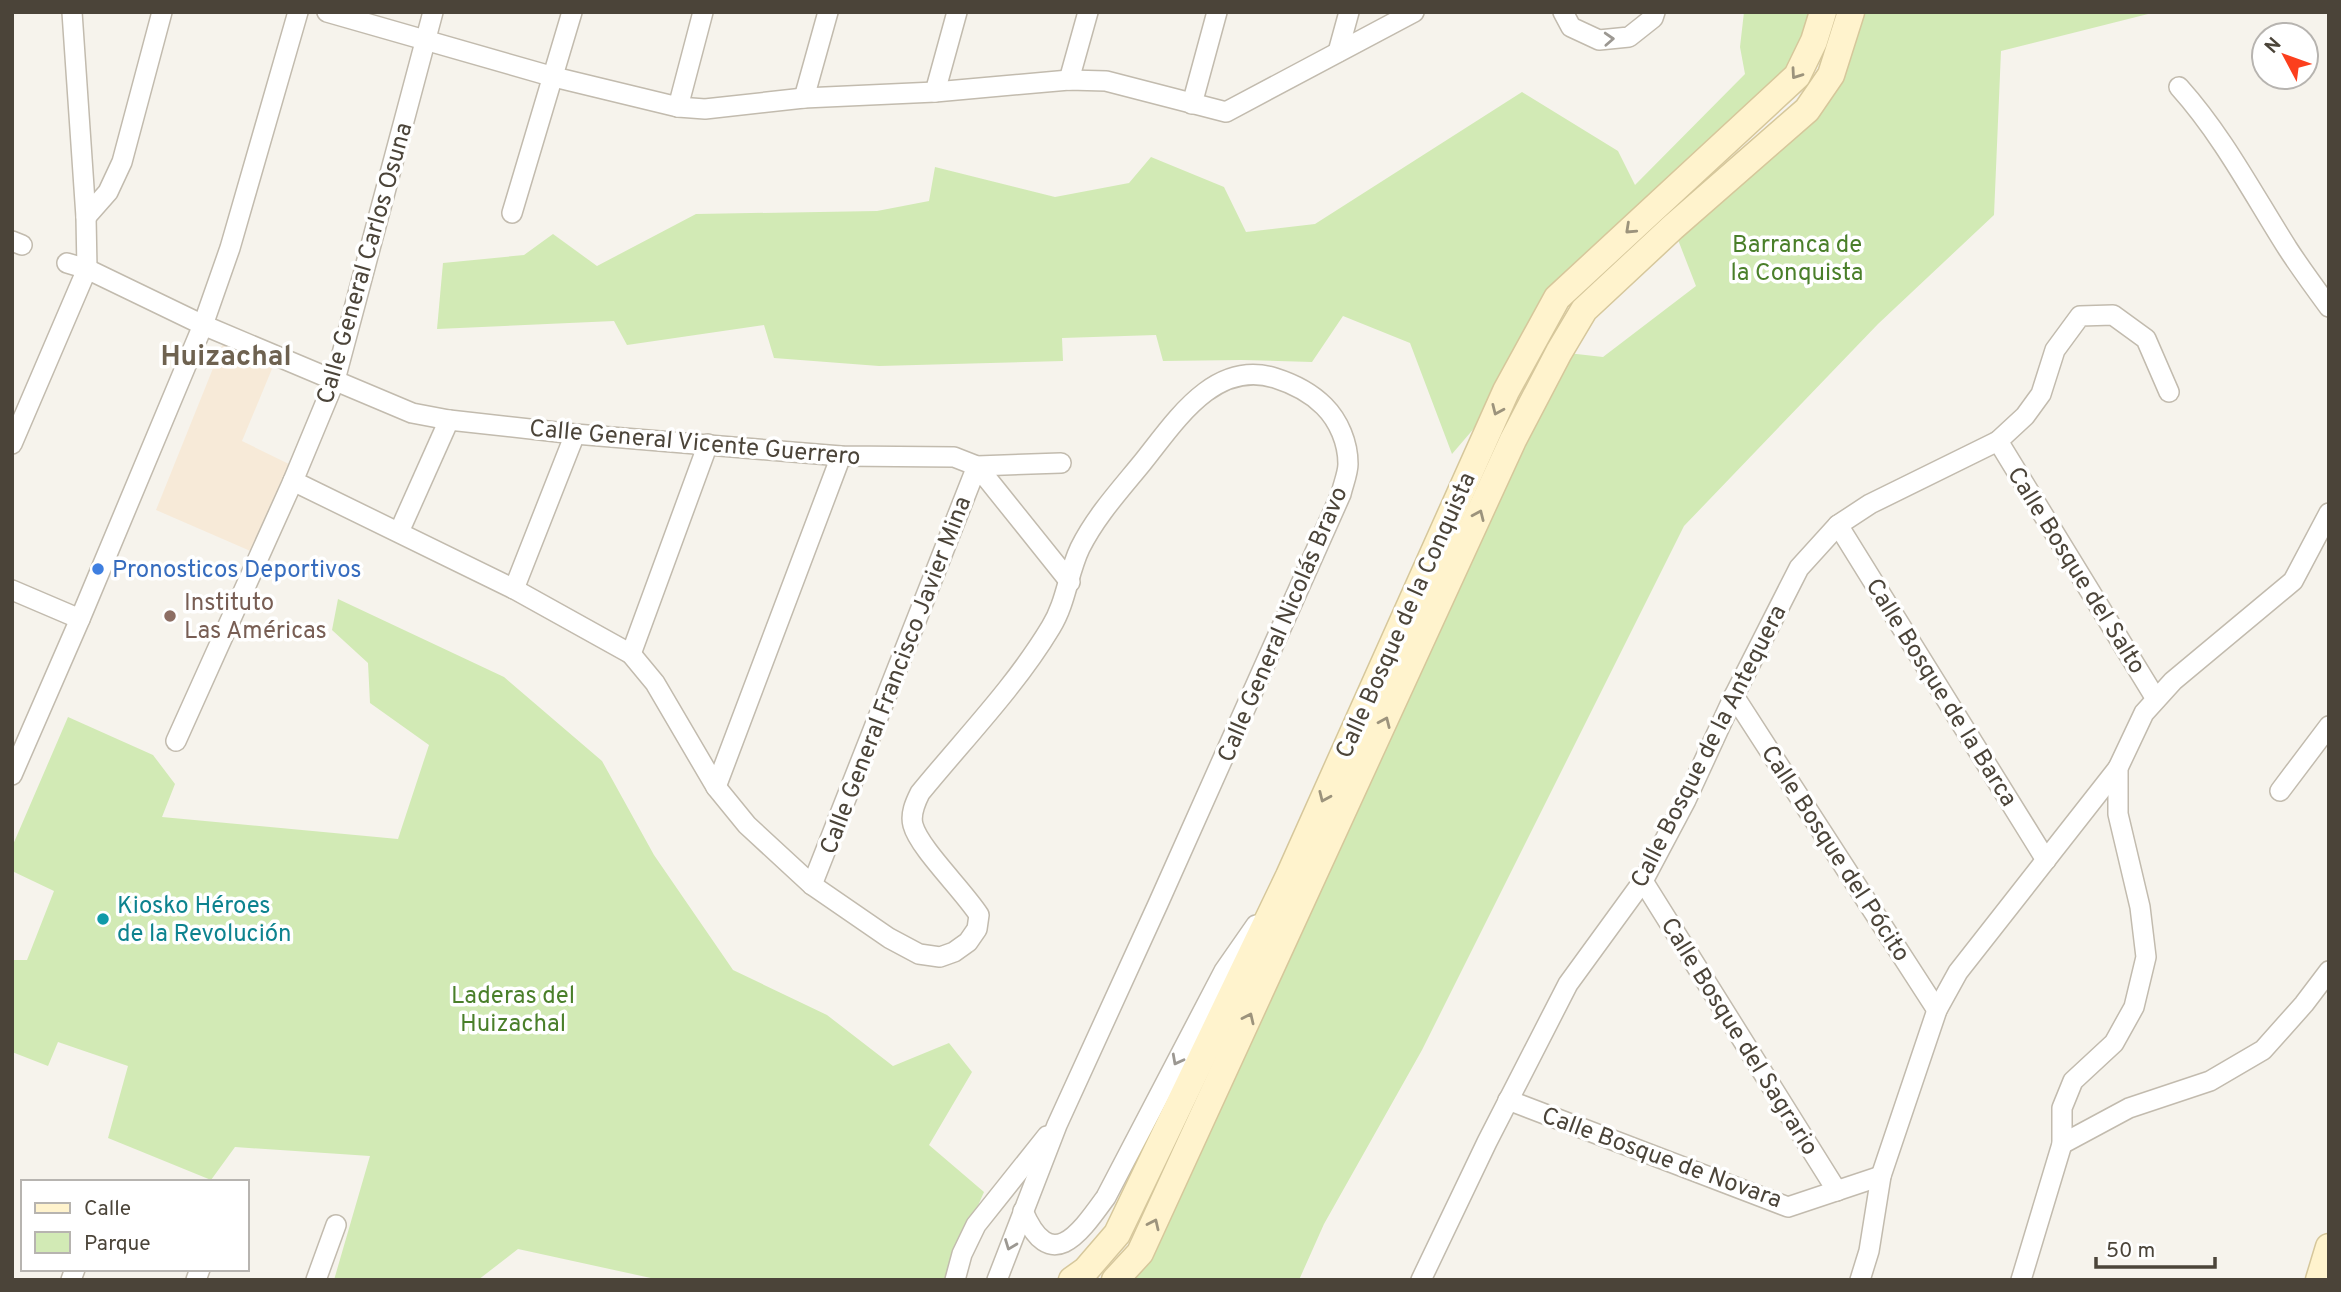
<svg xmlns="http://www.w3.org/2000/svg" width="2341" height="1292" font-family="Overpass,sans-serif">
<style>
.commercial{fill:#f7ead8}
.green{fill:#d2eab5}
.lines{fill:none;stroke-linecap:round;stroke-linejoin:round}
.minor-casing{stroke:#c2bbae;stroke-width:22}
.secondary-casing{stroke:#d6c79b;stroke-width:29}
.minor{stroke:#fff;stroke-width:19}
.secondary{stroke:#fff3cd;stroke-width:26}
.oneway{stroke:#9c9892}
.oneway2{stroke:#9c937c}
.shop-dot{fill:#3f7fe0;stroke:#fff;stroke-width:2.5}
.education-dot{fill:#8d6e63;stroke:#fff;stroke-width:2.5}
.culture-dot{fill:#0f9aa8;stroke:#fff;stroke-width:2.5}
.labels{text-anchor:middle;stroke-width:7;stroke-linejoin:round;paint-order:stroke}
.park-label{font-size:24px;fill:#4a7f2a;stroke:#fff}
.street-label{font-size:24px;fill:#4b4439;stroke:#fff}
.shop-label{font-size:24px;fill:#366cbe;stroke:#fff;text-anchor:start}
.education-label{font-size:24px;fill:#785e54;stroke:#fff;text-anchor:start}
.culture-label{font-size:24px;fill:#0d838f;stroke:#fff;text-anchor:start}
.quarter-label{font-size:28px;font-weight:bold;fill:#6e6250;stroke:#fff}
</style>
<rect width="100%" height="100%" fill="#f6f3ec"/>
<path class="commercial" d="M224 341 274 364 242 441 293 466 255 553 156 510Z"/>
<g class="green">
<path d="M1744 12H1820L1814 41 1557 298 1506 391 1452 454 1410 343 1343 316 1312 362 1241 360 1163 361 1156 335 1062 338 1063 361 879 366 774 358 764 325 627 345 614 321 437 329 443 263 524 255 553 234 597 266 696 214 877 211 929 201 935 167 1055 197 1129 183 1151 157 1224 187 1246 232 1315 224 1522 92 1618 151 1635 185 1745 74 1740 47Z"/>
<path d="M1851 12H2156L2001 51 1994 215 1878 324 1684 526 1422 1050 1324 1224 1299 1280H1115L1559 352 1603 357 1696 286 1673 227 1804 113Z"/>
<path d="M338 599 504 677 602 761 654 855 733 970 827 1015 893 1066 949 1043 972 1072 929 1145 984 1192 945 1280H660L518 1249 478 1280H334L370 1156 235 1147 211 1180 108 1138 128 1066 58 1042 48 1066 12 1052V960H27L54 891 12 871V847L68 717 153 755 175 784 162 817 398 839 429 745 370 703 368 663 332 630Z"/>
</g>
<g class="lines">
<defs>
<g id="minor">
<path d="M327 12 554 77 678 107 705 109 804 98 935 92 1069 80 1106 81 1226 112 1414 12"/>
<path d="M1563 12 1571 27 1599 40 1629 37 1653 18 1655 12"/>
<path d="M1338 52 1349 12"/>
<path d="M1069 80 1088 12"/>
<path d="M2179 87C2223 136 2253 194 2288 249 2301 269 2315 288 2329 307"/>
<path d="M935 92 957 12"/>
<path d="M804 98 828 12"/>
<path d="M1192 104 1217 12"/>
<path d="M678 107 703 12"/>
<path d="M512 213 572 12"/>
<path d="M86 217 108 192 122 162 162 12"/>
<path d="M12 241 22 245"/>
<path d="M67 263 87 269 203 325 412 413 449 420 575 434 841 456 954 457 977 466 1061 463"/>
<path d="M1998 441 2156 699"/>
<path d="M12 444 87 269 86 217 72 12"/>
<path d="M293 481 514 589 631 654 655 683 716 787 747 825 812 885 889 938 919 954 940 957 954 952 968 942 977 929 979 915C963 890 919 848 913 825 910 814 915 803 920 793 964 739 1015 687 1051 627 1066 603 1068 573 1080 548 1096 516 1120 490 1142 463 1175 422 1214 359 1275 378 1294 384 1310 392 1324 406 1339 421 1348 443 1348 464 1348 473 1343 485 1341 494L1158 904 1057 1125 997 1280"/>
<path d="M1838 525 2046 860"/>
<path d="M399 532 449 420"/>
<path d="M514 589 575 434"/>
<path d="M12 590 80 619"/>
<path d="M631 654 708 444"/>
<path d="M1734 696 1937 1010"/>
<path d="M176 741 293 481 335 380 433 12"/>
<path d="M12 775 80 619 203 325 230 248 298 12"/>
<path d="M716 787 841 456"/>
<path d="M2280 791 2329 726"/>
<path d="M1643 881 1837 1191"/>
<path d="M812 885 977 466 1070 582"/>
<path d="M1508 1100 1788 1207 1881 1176"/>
<path d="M2062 1144 2129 1108 2210 1081 2263 1050 2304 1004 2329 971"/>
<path d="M1023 1211C1051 1276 1080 1233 1106 1197L1224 971 1256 925"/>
<path d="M71 1280 75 1269"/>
<path d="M196 1280 200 1269"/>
<path d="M316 1280 336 1225"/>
<path d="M955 1280 962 1254 976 1225 1047 1136"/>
<path d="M1421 1280 1487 1142 1568 984 1643 881 1686 800 1734 696 1799 568 1838 525 1870 504 1998 441 2025 416 2041 394 2055 350 2080 316 2113 315 2146 339 2169 392"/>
<path d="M1860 1280 1869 1251 1881 1176 1937 1010 1958 972 2118 768"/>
<path d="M2021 1280 2062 1144V1108L2073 1081 2114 1043 2134 1007 2146 957 2140 907 2118 814V768L2144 713 2173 681 2293 581 2329 513"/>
</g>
<g id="secondary">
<path d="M1072 1280 1086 1270 1117 1234 1289 876 1506 391 1557 298 1797 76 1814 41 1823 12"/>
<path d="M1115 1280 1140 1253 1513 440 1559 352 1584 310 1673 227 1807 110 1831 75 1851 12"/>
<path d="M2319 1280 2329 1247"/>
</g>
</defs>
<use href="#minor" class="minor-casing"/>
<use href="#secondary" class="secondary-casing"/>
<use href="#minor" class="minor"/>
<use href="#secondary" class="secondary"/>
</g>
<defs><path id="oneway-chevron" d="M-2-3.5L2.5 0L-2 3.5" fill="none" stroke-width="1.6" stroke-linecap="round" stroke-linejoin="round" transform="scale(1.75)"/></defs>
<g class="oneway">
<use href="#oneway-chevron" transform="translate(1609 39) rotate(-3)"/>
<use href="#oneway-chevron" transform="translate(1177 1060) rotate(118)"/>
<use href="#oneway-chevron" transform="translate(1010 1245) rotate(111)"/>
</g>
<g class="oneway2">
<use href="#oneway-chevron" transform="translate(1796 74) rotate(125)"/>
<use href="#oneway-chevron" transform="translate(1630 229) rotate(137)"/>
<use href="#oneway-chevron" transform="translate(1497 410) rotate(114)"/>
<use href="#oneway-chevron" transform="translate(1479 515) rotate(-66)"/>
<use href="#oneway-chevron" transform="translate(1385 722) rotate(-66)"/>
<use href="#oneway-chevron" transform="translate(1324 797) rotate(114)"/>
<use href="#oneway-chevron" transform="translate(1249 1018) rotate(-65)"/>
<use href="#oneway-chevron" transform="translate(1154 1224) rotate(-65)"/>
</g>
<circle class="shop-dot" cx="98" cy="569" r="7"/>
<circle class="education-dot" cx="170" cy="616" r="7"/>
<circle class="culture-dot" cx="103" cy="919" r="7"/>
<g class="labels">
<g class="park-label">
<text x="1797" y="252">Barranca de<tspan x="1797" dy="28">la Conquista</tspan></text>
<text x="513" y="1003">Laderas del<tspan x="513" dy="28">Huizachal</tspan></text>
</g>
<g class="street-label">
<text transform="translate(364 263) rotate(-74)" y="8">Calle General Carlos Osuna</text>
<text transform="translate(695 442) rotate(5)" y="8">Calle General Vicente Guerrero</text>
<text transform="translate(2077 570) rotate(58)" y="8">Calle Bosque del Salto</text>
<text transform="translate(1405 615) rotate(-66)" y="8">Calle Bosque de la Conquista</text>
<text transform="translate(1282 624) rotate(-67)" y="8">Calle General Nicolás Bravo</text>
<text transform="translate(895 675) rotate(-69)" y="8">Calle General Francisco Javier Mina</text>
<text transform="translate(1942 692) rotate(58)" y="8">Calle Bosque de la Barca</text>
<text transform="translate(1708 746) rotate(-63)" y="8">Calle Bosque de la Antequera</text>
<text transform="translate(1836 853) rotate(57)" y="8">Calle Bosque del Pócito</text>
<text transform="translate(1740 1036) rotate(58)" y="8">Calle Bosque del Sagrario</text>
<text transform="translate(1662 1157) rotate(20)" y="8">Calle Bosque de Novara</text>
</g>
<g class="shop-label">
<text x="112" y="577">Pronosticos Deportivos</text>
</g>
<g class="education-label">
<text x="184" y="610">Instituto<tspan x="184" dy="28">Las Américas</tspan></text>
</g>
<g class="culture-label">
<text x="117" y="913">Kiosko Héroes<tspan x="117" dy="28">de la Revolución</tspan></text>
</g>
<g class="quarter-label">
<text x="226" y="365">Huizachal</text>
</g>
</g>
<rect width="2341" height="1292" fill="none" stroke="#4b4439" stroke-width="28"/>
<rect x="21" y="1180" width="228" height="91" fill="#ffffff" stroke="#b7b4b0" stroke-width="2"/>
<rect x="35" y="1203" width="35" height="10" fill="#fff3cd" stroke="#b7b4b0" stroke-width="2"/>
<text x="84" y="1215" font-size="21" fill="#4b4439">Calle</text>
<rect x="35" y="1232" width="35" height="21" fill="#d2eab5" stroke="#b7b4b0" stroke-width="2"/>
<text x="84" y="1250" font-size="21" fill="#4b4439">Parque</text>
<g transform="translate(2285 56) rotate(311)"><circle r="33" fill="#ffffff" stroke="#b7b4b0" stroke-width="2"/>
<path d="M0-5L12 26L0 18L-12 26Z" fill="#fc3f1d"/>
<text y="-10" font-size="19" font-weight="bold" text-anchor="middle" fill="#4b4439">N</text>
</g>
<path d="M2096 1257v10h119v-10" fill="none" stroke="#4b4439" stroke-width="3.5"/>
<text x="2106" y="1257" font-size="21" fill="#4b4439" stroke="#ffffff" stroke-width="5" paint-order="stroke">50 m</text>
</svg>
